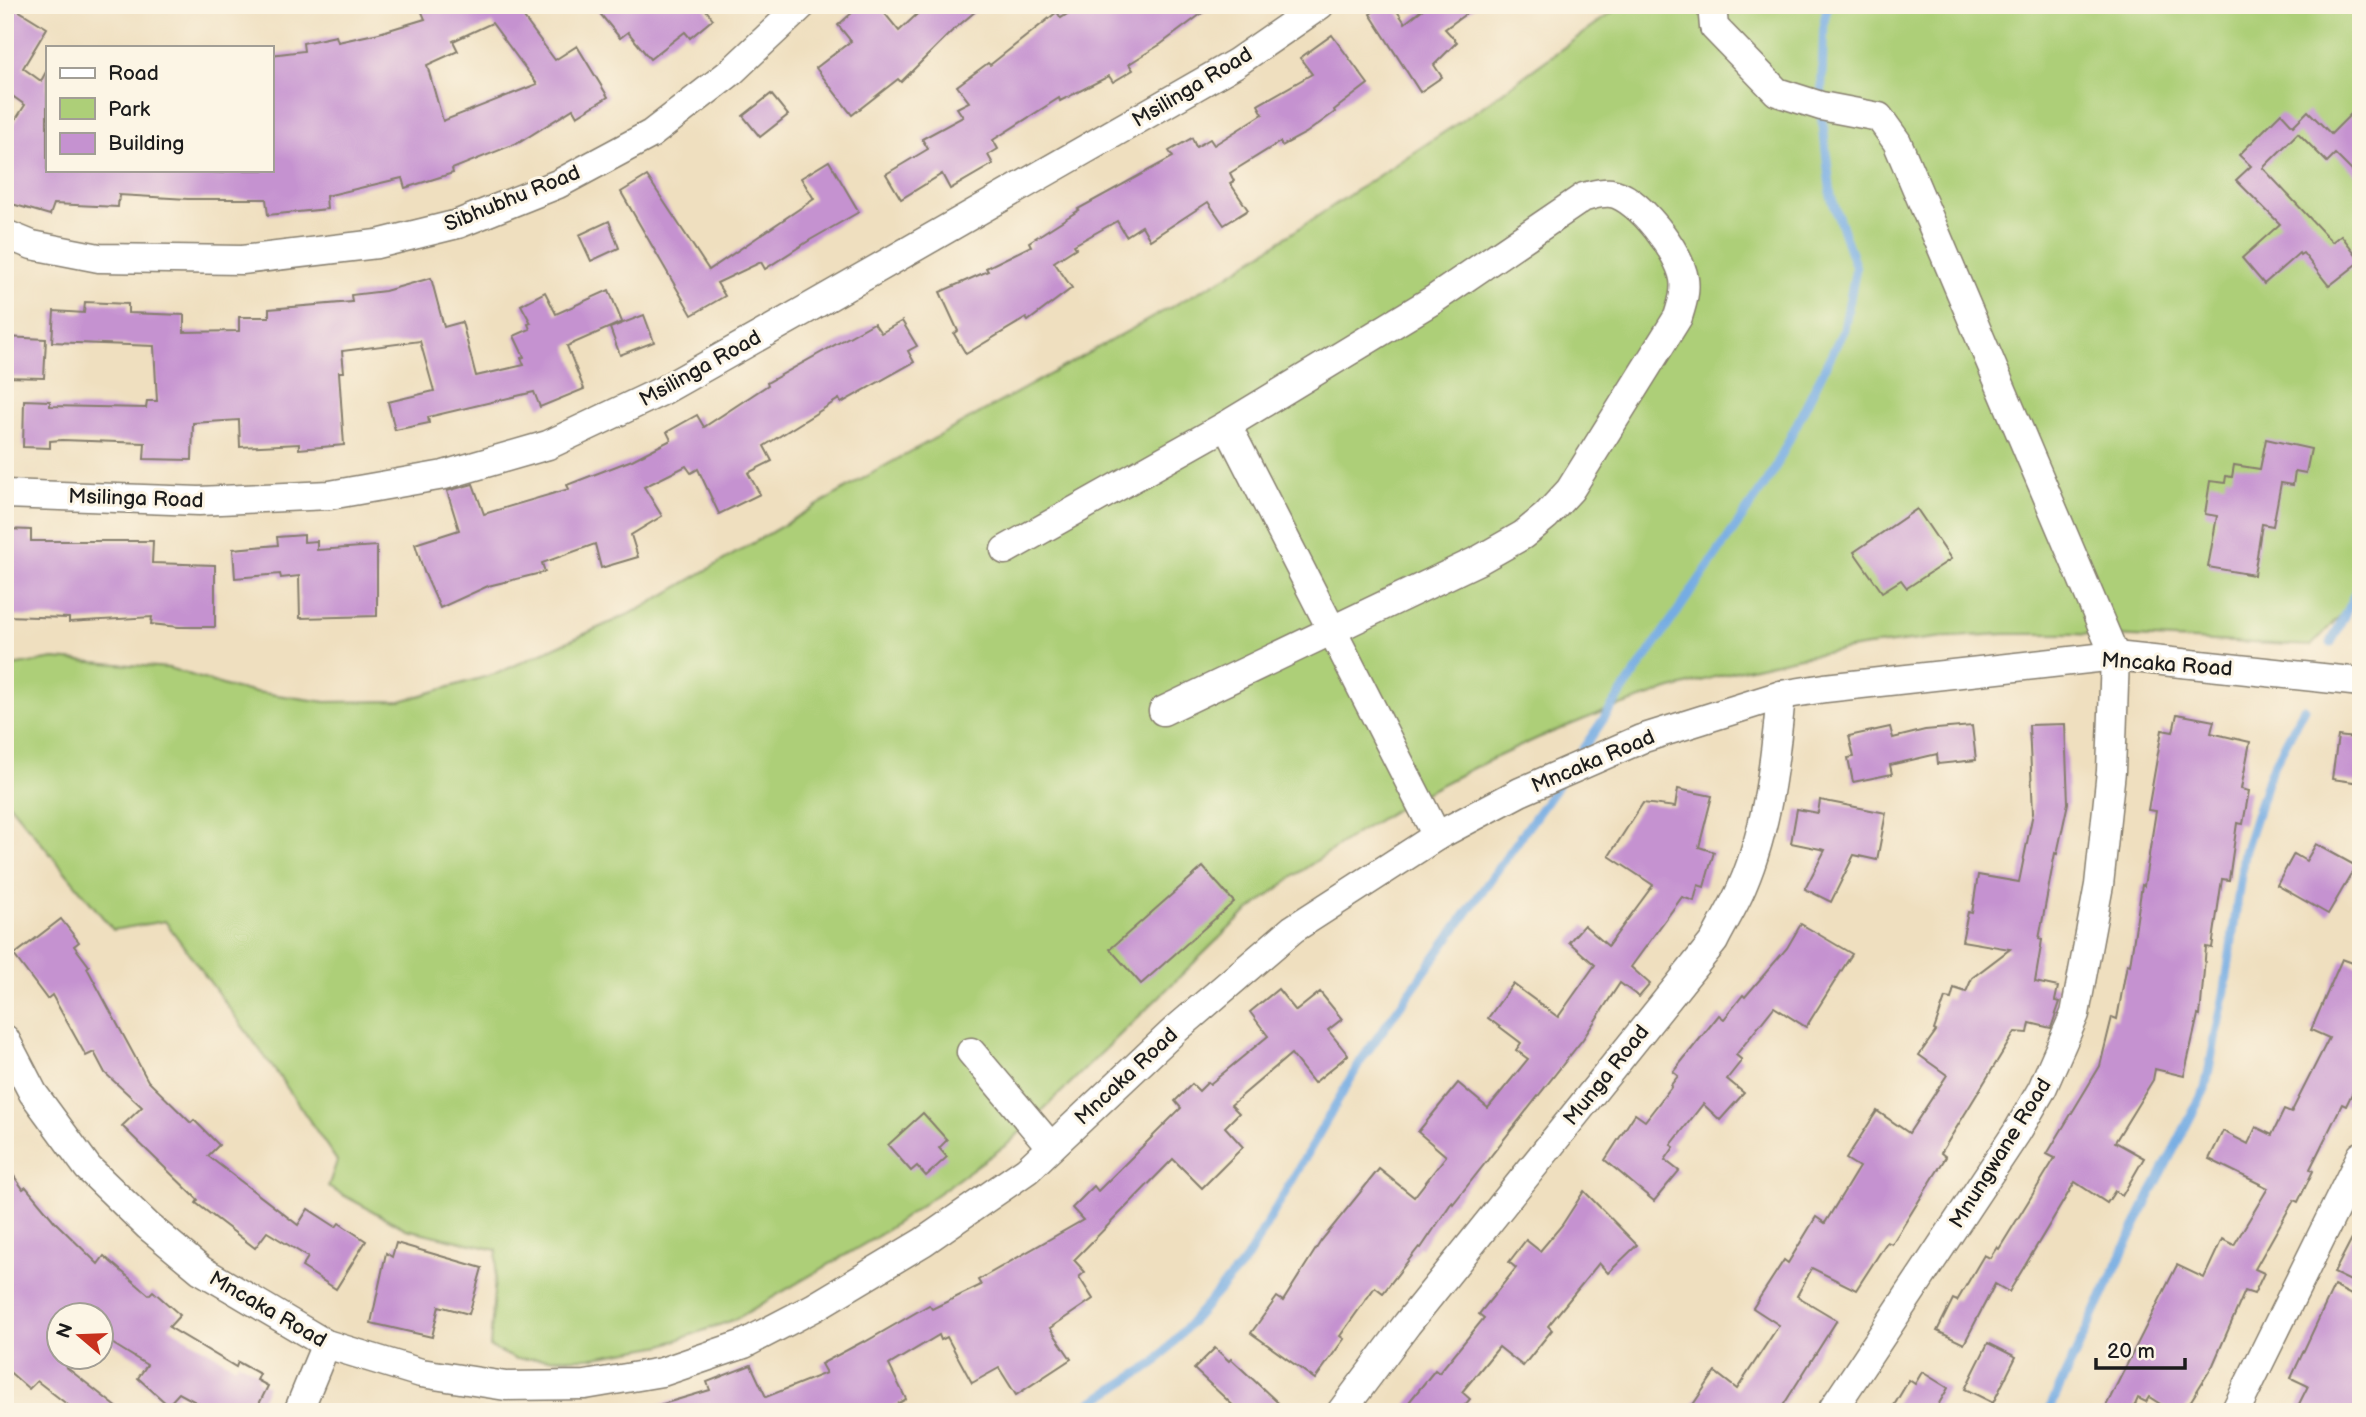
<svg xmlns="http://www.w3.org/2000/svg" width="2366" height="1417" font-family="'Balsamiq Sans',sans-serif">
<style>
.green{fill:#adcf78;stroke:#64764a;stroke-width:2}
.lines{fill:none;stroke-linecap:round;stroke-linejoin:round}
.stream{stroke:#74ace3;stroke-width:9}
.building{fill:#c592d0;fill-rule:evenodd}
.minor-casing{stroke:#867e6e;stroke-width:31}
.minor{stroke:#fff;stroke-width:28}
.labels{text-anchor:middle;stroke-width:6;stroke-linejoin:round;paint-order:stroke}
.street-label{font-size:21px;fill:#1c1c1c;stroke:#fcf5e5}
</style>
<rect width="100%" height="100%" fill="#fcf5e5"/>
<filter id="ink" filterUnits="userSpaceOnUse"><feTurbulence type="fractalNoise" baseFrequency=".0143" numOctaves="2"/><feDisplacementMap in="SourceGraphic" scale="14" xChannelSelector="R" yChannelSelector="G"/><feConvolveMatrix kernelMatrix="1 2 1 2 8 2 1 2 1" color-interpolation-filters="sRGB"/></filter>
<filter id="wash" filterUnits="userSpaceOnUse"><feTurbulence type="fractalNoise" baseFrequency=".00686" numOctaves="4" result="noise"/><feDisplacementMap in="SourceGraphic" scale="28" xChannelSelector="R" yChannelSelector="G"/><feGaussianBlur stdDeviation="1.57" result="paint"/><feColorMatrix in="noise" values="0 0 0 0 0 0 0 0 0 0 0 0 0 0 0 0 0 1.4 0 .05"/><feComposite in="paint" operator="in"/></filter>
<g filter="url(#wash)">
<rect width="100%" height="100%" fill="#efdfbf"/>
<path class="green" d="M1622 5H2361V594L2311 646 2073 634H2004L1936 638 1868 646 1800 657 1733 672 1668 690 1602 712 1538 738 1475 767 1413 799 1354 835 1297 874 1242 916 1009 1143 878 1236 736 1319 663 1345 589 1358 515 1359 490 1347 497 1250 406 1229 328 1187 337 1161 279 1076 165 921 113 930 5 799V667L54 659 169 668 235 689 326 702 401 701 498 673 640 609 881 468 1227 276 1479 109Z"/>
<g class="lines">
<g class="stream">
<path d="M2331 643 2361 581"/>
<path d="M1576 759 1772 474 1844 329 1856 268 1831 196 1821 106 1824 21 1828 5"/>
<path d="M1076 1412 1155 1363 1246 1260 1362 1059 1558 785"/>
<path d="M2048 1412 2148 1199 2205 1089 2225 990 2244 853 2270 773 2304 708"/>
</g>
</g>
<g id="blocks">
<g class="building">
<path d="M419 5H531L519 11 555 60 577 46 608 97 577 116 573 109 520 142 452 169 453 173 405 188 402 178 326 196 327 209 268 215 266 199H188L119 195 118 207 54 204 50 215 5 202V136L25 105 8 93 5 97V27L16 9 47 28 23 68 41 81 47 70V170H179L224 173V170H271V55L304 51 303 43 336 36 338 42 379 33 425 19ZM492 23 537 84 443 121 427 65 458 51 453 41Z"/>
<path d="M593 5H702L713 19 690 38 685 32 650 59 628 32 620 38Z"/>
<path d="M861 5H878L899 31 927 5H983L951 32 901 82 898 79 852 115 816 68 851 41 838 25Z"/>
<path d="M1081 5H1213L1161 44 1129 64 1133 70 1113 82 1109 76 1060 101 1059 98 993 140 998 149 988 155 993 164 950 189 942 174 901 199 886 174 928 149 922 139 963 117 957 108 969 102 957 86 988 63 990 65 1057 12 1061 18Z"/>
<path d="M1383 5H1393L1405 23 1428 5H1478L1445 29 1457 42 1434 65 1442 77 1420 92 1370 14Z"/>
<path d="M1332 35 1368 84 1334 110 1335 112 1306 133 1282 146 1280 142 1230 173 1234 181 1230 183 1248 210 1224 225 1208 202 1150 240 1142 226 1126 236 1117 221 1074 245 1076 248 1054 262 1072 288 1028 321 1026 318 966 354 954 334 958 331 940 292 988 271 986 268 1031 246 1029 242 1079 210 1078 209 1173 157 1169 151 1192 138 1196 147 1210 139 1214 145 1263 114 1258 105 1312 74 1300 58Z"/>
<path d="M771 94 788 115 760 137 743 116Z"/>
<path d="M2361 104V180L2335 154 2327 162 2298 133 2263 168 2332 242 2341 235 2361 261 2329 286 2303 253 2300 255 2299 253 2264 284 2242 258 2280 224 2236 180 2251 166 2239 155 2281 113 2293 126 2308 111 2331 134Z"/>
<path d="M829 161 859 212 810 240 765 269 761 262 717 283 725 296 692 315 621 192 647 176 709 270 814 199 801 178Z"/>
<path d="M609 221 619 248 591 261 579 235Z"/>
<path d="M431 278 444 327 462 322 476 376 524 365 521 358 524 357 514 336 530 329 528 324 531 323 521 305 545 292 556 314 609 290 622 322 567 346 584 389 540 407 534 392 428 417 429 423 395 430 388 402 434 391 420 341 342 351 344 372H339L344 445 299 449V444L240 447 239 420 193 423 192 460 144 459 145 443 62 440 50 441V448L23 447 24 400 50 401V406L146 408 147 401H157L154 346 52 342 54 311 84 313 85 302 128 304V313L184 315V332L239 331V317H269V309L352 302 351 295 385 291Z"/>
<path d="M644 315 654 342 620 355 610 328Z"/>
<path d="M902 321 917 346 908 351 914 362 841 403 839 399 764 446 772 461 748 473 760 494 719 514 698 469 691 473 686 466 644 487 662 516 631 535 638 557 601 568 595 544 542 563 545 572 488 586 440 608 424 572 415 544 459 530 447 491 473 484 484 514 569 489 567 485 632 460 671 440 667 432 697 415 704 427 768 385 767 383 874 323 881 333Z"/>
<path d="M5 337 46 339 44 378 5 377Z"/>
<path d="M2266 439 2311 449 2306 473 2295 471 2293 485 2281 483 2273 526 2262 524 2254 575 2208 567 2217 516 2205 514 2210 481 2225 483 2226 476 2232 477 2234 465 2260 469Z"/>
<path d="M1917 509 1951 559 1907 588 1901 580 1882 592 1854 552Z"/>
<path d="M5 529 31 530V541H153L152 563 215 565V627H179L151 624 152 617 69 622V618L5 616Z"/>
<path d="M304 535V542L317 541V550L377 546V616L300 618 299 576 281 578 280 574 235 578 233 549 278 545 277 537Z"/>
<path d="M2177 714 2214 721 2211 733 2250 742 2241 789 2249 791 2243 824 2237 823 2229 880 2222 879 2212 948 2206 947 2200 1016 2198 1015 2184 1076 2155 1069 2153 1080 2115 1142 2144 1158 2122 1196 2115 1191 2107 1203 2075 1182 2009 1292 1995 1284 1964 1344 1937 1331 1953 1299 1957 1301 1984 1255 1990 1258 1997 1247 1999 1249 2055 1158 2047 1154 2100 1066 2112 1017 2117 1019 2127 964 2130 965 2142 885 2144 886 2156 811 2148 810 2162 730 2173 732Z"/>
<path d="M2065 724 2068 803 2057 854 2055 853 2039 939 2042 940 2035 982 2058 987 2055 1001 2060 1002 2051 1028 2030 1023 2028 1033 2015 1032 1941 1153 1946 1157 1892 1244 1887 1242 1856 1290 1812 1268 1797 1296 1837 1320 1779 1412H1688L1715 1372 1737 1389 1779 1325 1753 1308 1784 1260 1788 1263 1816 1217 1825 1223 1859 1167 1846 1159 1877 1111 1909 1133 1947 1075 1919 1055 1936 1031 1934 1030 1945 998 1951 999 1954 988 1966 992 1972 978 2010 949 1962 941 1968 912 1972 913 1978 875 2019 882 2033 813 2029 725Z"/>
<path d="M1972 726 1976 760 1938 764 1937 754 1890 765 1892 774 1853 782 1848 758 1854 757 1849 736 1890 727 1893 738 1925 730Z"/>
<path d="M2338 736 2361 739V783L2332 779Z"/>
<path d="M1678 789 1712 796 1699 847 1714 852 1704 887 1698 885 1694 901 1682 897 1631 967 1650 984 1639 997 1620 983 1583 1039 1453 1204 1452 1202 1421 1248 1419 1247 1383 1293 1375 1287 1340 1336 1344 1339 1315 1379 1251 1333 1277 1297 1283 1301 1321 1241 1379 1169 1414 1197 1446 1156 1418 1132 1458 1083 1488 1108 1528 1059 1516 1050 1521 1043 1488 1018 1513 984 1558 1017 1595 965 1569 942 1584 925 1608 946 1653 885 1609 856 1643 803 1675 807Z"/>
<path d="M1820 800 1886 813 1877 860 1854 855 1831 902 1805 889 1825 850 1791 843 1797 809 1818 813Z"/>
<path d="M2316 844 2356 866 2328 914 2277 885 2294 854 2306 861Z"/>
<path d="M1203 867 1234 902 1141 984 1110 949Z"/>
<path d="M61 919 79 942 74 946 89 966 87 968 148 1081 191 1123 194 1120 219 1145 208 1156 298 1225 308 1209 336 1227 339 1223 366 1241 336 1289 302 1267 308 1257 267 1232 255 1248 196 1203 198 1200 122 1126 142 1107 105 1073 94 1052 86 1056 52 995 47 999 14 955Z"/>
<path d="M1801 924 1852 954 1806 1027 1774 1007 1736 1055 1742 1060 1727 1079 1744 1093 1720 1120 1703 1104 1671 1145 1674 1147 1665 1160 1679 1171 1654 1201 1605 1160 1635 1114 1645 1121 1672 1086 1671 1085 1678 1076 1673 1072 1719 1015 1724 1019 1743 995 1745 997 1787 948Z"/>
<path d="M2342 959 2361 966V1075L2346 1106 2342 1104 2310 1169 2313 1171 2298 1202 2294 1200 2255 1269 2264 1273 2254 1294 2245 1291 2213 1365 2184 1412H2173L2149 1397 2146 1402 2138 1398 2132 1412H2103L2177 1265 2204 1278 2222 1239 2234 1245 2268 1188 2209 1159 2223 1131 2248 1144 2256 1127 2272 1135 2284 1110 2291 1113 2329 1038 2311 1030Z"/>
<path d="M1278 989 1296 1011 1320 992 1342 1019 1328 1030 1348 1055 1314 1083 1291 1054 1231 1105 1239 1113 1225 1127 1243 1147 1202 1188 1173 1159 1074 1260 1085 1272 1079 1277 1093 1299 1050 1328 1071 1359 1016 1395 999 1368 972 1383 947 1337 941 1340 939 1335 889 1365 906 1399 883 1412H657L656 1406 710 1390 707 1382 751 1365 766 1397 826 1373 821 1364 864 1341 865 1342 929 1305 932 1309 981 1285 978 1280 1083 1220 1072 1208 1094 1186 1098 1191 1181 1108 1175 1101 1192 1084 1199 1091 1208 1082 1210 1084 1268 1036 1250 1012Z"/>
<path d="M923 1113 947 1140 939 1148 947 1157 926 1176 917 1166 911 1171 888 1145Z"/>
<path d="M5 1163 23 1189 26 1187 55 1222 98 1264 104 1256 149 1295 153 1291 180 1315 169 1327 236 1367 238 1362 260 1374 257 1380 268 1386 255 1412H214L179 1393 168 1405 138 1378 147 1365 102 1337V1315H60V1357H75L66 1367 123 1412H77L37 1381 29 1389 5 1368Z"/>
<path d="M1584 1191 1637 1245 1608 1273 1599 1263 1548 1326 1552 1330 1523 1366 1499 1347 1462 1392 1470 1399 1459 1412H1401L1435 1370 1439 1373 1484 1318 1479 1314 1516 1268 1509 1262 1526 1240 1540 1251 1562 1225Z"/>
<path d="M2361 1221V1286L2334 1273Z"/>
<path d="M396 1243 482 1268 469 1314 439 1306 432 1337 371 1323 386 1253 392 1257Z"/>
<path d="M2334 1286 2361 1300V1412H2295L2308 1386 2291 1378Z"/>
<path d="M1988 1343 2016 1357 1993 1403 1965 1389Z"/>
<path d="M1215 1348 1229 1361 1231 1359 1288 1412H1240L1194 1369Z"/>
<path d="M1922 1372 1948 1388 1934 1412H1890L1909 1380 1915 1384Z"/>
</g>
</g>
</g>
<g filter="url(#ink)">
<use href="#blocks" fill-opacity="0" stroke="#867e6e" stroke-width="2"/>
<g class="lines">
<defs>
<g id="minor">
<path d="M1712 5 1714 27 1777 92 1821 106 1879 117 1897 142 2115 656 2111 771 2099 885 2075 1014 2042 1089 2017 1132 1831 1412"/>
<path d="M5 234 32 245 99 258 242 260 377 244 458 224 558 184 651 134 731 72 802 5"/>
<path d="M1227 425 1437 836"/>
<path d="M5 494 199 501 330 495 444 475 548 445 662 391 807 309 1236 63 1320 5"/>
<path d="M1005 550 1227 425 1433 300 1584 197C1593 195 1601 192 1611 193 1638 197 1680 252 1684 279 1686 292 1682 304 1678 317L1570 490 1546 516 1523 535 1479 560 1163 711"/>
<path d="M5 1039 33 1093 88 1168 148 1226 201 1270 326 1344 421 1373 506 1386 585 1385 662 1372 744 1344 813 1308 923 1242 1027 1170 1174 1031 1293 929 1437 836 1520 792 1641 739 1781 695 1825 688 2115 656 2361 682"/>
<path d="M971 1052 1051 1147"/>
<path d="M298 1412 326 1344"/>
<path d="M1341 1412 1407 1324 1714 941C1723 923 1734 906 1742 887 1768 827 1775 760 1781 695"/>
<path d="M2235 1412 2361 1156"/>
</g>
</defs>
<use href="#minor" class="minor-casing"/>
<use href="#minor" class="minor"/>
</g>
</g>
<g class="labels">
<g class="street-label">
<text transform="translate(1192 87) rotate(-31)" y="7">Msilinga Road</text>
<text transform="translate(512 198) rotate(-22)" y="7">Sibhubhu Road</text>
<text transform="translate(700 368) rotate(-29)" y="7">Msilinga Road</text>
<text transform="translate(136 498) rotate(2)" y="7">Msilinga Road</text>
<text transform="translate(2167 664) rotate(4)" y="7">Mncaka Road</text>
<text transform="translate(1593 761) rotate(-23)" y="7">Mncaka Road</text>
<text transform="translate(1606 1075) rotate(-51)" y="7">Munga Road</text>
<text transform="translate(1126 1076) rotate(-43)" y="7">Mncaka Road</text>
<text transform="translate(2000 1153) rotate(-58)" y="7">Mnungwane Road</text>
<text transform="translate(268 1309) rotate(30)" y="7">Mncaka Road</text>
</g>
</g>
<rect width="2366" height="1417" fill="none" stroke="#fcf5e5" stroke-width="28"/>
<rect x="46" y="46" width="228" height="126" fill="#fcf5e5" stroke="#a29e95" stroke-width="2"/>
<rect x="60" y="68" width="35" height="10" fill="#ffffff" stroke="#a29e95" stroke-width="2"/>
<text x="108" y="80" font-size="21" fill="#1c1c1c">Road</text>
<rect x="60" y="98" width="35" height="21" fill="#adcf78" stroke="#a29e95" stroke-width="2"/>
<text x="108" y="116" font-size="21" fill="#1c1c1c">Park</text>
<rect x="60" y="133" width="35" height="21" fill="#c592d0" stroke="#a29e95" stroke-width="2"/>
<text x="108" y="150" font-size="21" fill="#1c1c1c">Building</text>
<g transform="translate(80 1336) rotate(289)"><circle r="33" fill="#fcf5e5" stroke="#a29e95" stroke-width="2"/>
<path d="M0-5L12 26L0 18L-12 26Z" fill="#c8321e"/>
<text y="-10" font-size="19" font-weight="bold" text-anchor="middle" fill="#1c1c1c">N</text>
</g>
<path d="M2096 1358v10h89v-10" fill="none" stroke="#1c1c1c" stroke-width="3.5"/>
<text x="2107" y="1358" font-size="21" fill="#1c1c1c" stroke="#fcf5e5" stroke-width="5" paint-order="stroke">20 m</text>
</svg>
